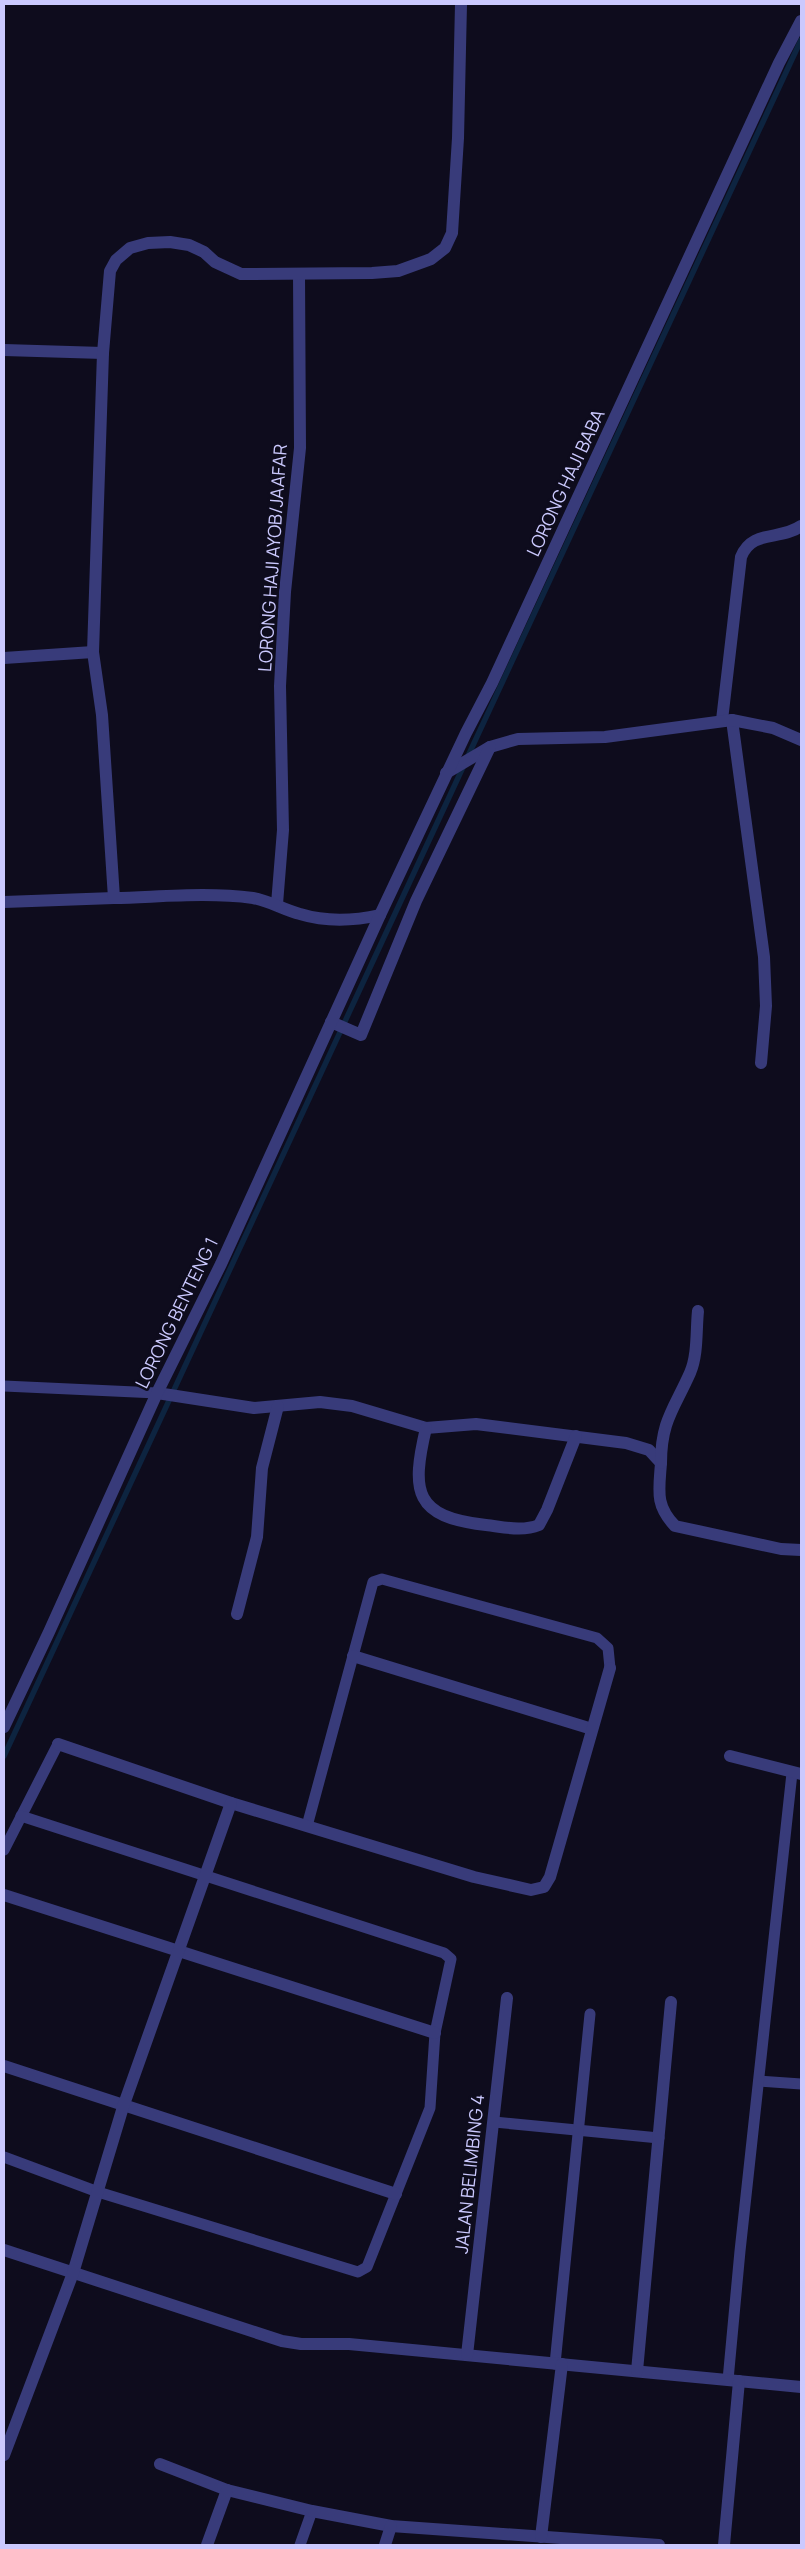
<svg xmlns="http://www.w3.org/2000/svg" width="805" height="2549" font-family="Manrope,sans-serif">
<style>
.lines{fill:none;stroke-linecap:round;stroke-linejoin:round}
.stream{stroke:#0d2440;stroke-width:5.5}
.service{stroke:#383b7a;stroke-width:11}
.minor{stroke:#383b7a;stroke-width:12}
.labels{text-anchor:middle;stroke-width:5;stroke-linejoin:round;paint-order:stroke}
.street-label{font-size:18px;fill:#cbc9fe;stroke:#0e0c1d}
</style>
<rect width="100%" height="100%" fill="#0e0c1d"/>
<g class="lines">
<g class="stream">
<path d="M468 756 801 40"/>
<path d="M4 1756 464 765"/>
</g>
<g class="service">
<path d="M4 1386 157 1393"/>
<path d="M307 1826 373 1582 382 1579 597 1638 608 1648 610 1668"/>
<path d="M4 1850 58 1744"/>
<path d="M759 2081 801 2084"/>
<path d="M494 2122 659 2138"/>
<path d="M4 2157 98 2192 358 2272 367 2267 430 2108 435 2033 451 1959 444 1953 21 1816"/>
<path d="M555 2364 590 2014"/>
<path d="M728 2380 740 2251 792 1773"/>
<path d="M300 2545 312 2511"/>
</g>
<g class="minor">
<path d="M4 350 103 353"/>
<path d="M4 658 93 652"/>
<path d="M722 720 741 557C752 529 780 541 801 526"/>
<path d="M732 720 764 957 766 1006 761 1063"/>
<path d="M446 773 490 747 518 739 605 737 732 720 773 728 801 740"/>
<path d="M4 902 114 898"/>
<path d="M277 904 283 830 280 686 285 592 300 448 299 274"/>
<path d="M380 915C353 921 326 922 300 914 284 910 270 901 253 898 207 892 160 897 114 898L102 715 93 652 103 353 110 271 116 260 130 248 148 243 170 242 189 245 204 252 215 262 241 274 372 273 398 271 431 259 445 248 452 233 458 138 461 4"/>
<path d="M331 1022 361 1035 416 901 490 747"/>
<path d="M157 1393 254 1408 320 1402 352 1406 426 1428 476 1424 626 1443 649 1450 661 1463C659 1491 655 1505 675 1526L781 1549 801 1550"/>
<path d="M426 1428C411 1492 414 1517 486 1525 504 1527 522 1532 539 1525L547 1510 576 1436"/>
<path d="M661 1463C661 1421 674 1409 690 1373 698 1355 696 1330 698 1311"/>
<path d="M237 1614 257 1537 262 1468 278 1406"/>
<path d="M353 1656 592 1729"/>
<path d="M4 1727 49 1632 157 1393 221 1264 380 915 466 733 492 683 779 63 801 21"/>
<path d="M58 1744 231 1803 474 1877 531 1890 544 1887 550 1877 610 1668"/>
<path d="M730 1756 801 1774"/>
<path d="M4 1895 435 2033"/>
<path d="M4 2066 396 2194"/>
<path d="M4 2250 282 2341 301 2344H349L801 2387"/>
<path d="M467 2355 507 1998"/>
<path d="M637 2371 671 2002"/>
<path d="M4 2455 73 2273 123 2107 231 1803"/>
<path d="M160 2464 227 2490 312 2511 391 2526 659 2545"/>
<path d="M541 2537 562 2364"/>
<path d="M207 2545 227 2490"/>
<path d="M385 2545 391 2526"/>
<path d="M724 2545 739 2381"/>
</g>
</g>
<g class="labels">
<g class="street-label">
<text transform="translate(566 483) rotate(-65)" y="6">LORONG HAJI BABA</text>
<text transform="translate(273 558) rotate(-86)" y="6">LORONG HAJI AYOB/JAAFAR</text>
<text transform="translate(177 1313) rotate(-64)" y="6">LORONG BENTENG 1</text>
<text transform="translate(470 2174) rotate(-84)" y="6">JALAN BELIMBING 4</text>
</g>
</g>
<rect width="805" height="2549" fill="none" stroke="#cbc9fe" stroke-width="10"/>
</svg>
